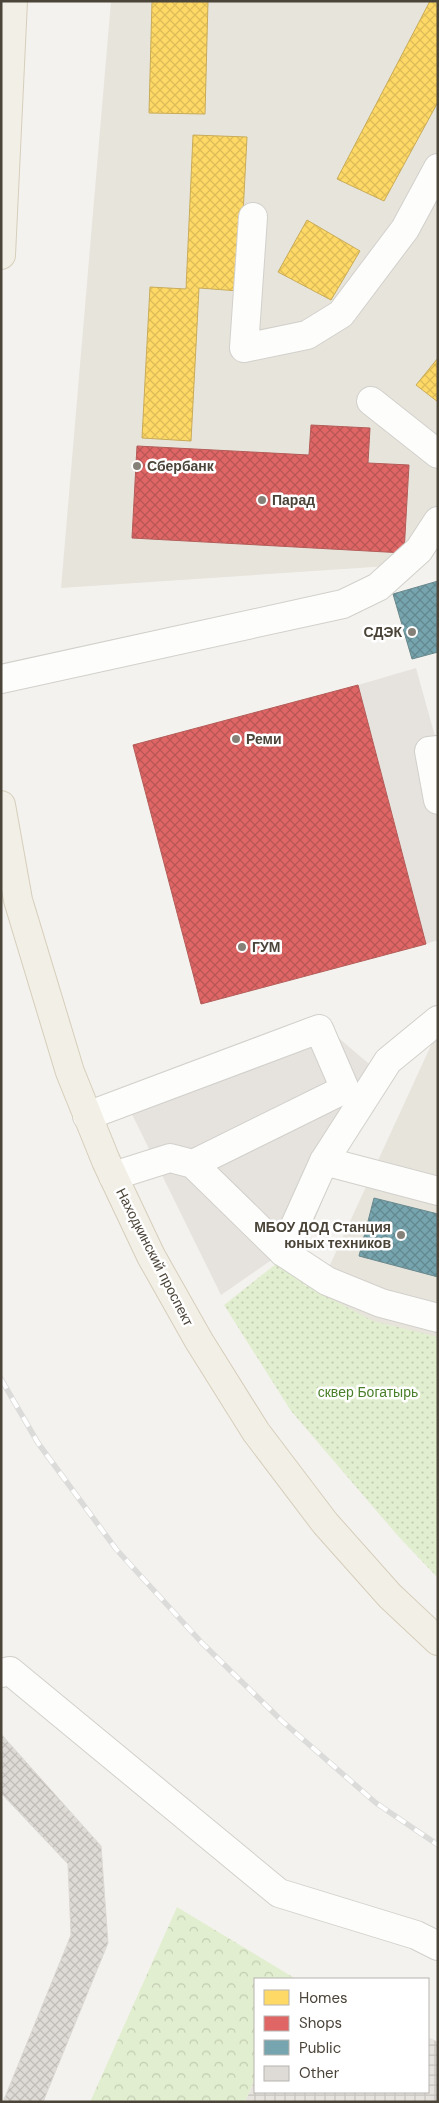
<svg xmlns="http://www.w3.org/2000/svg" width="439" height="2103" font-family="'DM Sans',sans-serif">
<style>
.residential{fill:#e7e4dc}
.industrial{fill:url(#industrial-grid)}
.forest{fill:url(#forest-crowns)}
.park{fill:url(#park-dots)}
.parking{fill:#e6e3df}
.homes{fill:url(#homes-cross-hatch);stroke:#c9ac58}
.shops{fill:url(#shops-cross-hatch);stroke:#b35c58}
.public{fill:url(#public-cross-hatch);stroke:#69888c}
.building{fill:url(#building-cross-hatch);stroke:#dcd9d4}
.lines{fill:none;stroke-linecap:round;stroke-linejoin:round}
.minor-casing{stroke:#d2d0cb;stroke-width:30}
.major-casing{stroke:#d6cebb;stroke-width:30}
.minor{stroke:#fdfdfc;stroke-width:28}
.major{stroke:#f2efe6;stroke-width:28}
.rail-casing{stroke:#dbdbda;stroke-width:5.5}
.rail{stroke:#fff;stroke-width:4;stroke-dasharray:11;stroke-linecap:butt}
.poi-dot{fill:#868178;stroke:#fff;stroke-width:2}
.labels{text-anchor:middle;stroke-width:5;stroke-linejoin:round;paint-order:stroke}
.poi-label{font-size:14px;font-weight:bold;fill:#4b4439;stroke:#fff;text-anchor:start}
.street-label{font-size:14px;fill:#4b4439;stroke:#fff}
.park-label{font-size:14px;fill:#4a7f2a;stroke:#fff}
</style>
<defs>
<pattern id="industrial-grid" width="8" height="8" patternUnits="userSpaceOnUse" patternTransform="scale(1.25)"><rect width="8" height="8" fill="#e6e2de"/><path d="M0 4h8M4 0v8" fill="none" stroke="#c7c3bf"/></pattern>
<pattern id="forest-crowns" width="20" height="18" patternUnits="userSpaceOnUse" patternTransform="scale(1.25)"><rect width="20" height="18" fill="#e1eecf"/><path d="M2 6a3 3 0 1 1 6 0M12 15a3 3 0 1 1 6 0" fill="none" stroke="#c3cdb2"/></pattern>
<pattern id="park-dots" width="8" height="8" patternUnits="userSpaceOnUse" patternTransform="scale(1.25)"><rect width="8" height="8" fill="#e1eecf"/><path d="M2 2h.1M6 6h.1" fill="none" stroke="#c3cdb2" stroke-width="1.8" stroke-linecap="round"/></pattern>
<pattern id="homes-cross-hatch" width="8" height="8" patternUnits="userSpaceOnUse" patternTransform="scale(1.25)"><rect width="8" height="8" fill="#ffd966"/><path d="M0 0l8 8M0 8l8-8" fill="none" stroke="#dcbb59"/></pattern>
<pattern id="shops-cross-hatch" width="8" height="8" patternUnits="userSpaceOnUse" patternTransform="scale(1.25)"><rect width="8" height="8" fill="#e06666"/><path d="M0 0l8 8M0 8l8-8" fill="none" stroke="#b85655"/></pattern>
<pattern id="public-cross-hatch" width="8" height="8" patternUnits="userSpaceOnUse" patternTransform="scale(1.25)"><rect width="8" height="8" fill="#76a5af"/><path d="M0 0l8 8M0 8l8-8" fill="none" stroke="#63888f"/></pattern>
<pattern id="building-cross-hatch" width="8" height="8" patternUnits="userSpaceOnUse" patternTransform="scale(1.25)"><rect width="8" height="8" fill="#dedbd6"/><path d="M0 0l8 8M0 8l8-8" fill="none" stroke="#c0bdb8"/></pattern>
</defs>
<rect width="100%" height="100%" fill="#f4f2ee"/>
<g class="residential">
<path d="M111 1H438V534L404 565 61 588Z"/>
<path d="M438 1030V1489L318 1291Z"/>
</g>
<path class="industrial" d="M428 2037 438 2042V2102H245L255 2079V2092H428Z"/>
<path class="forest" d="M177 1907 296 1979H255V2079L245 2102H90Z"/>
<path class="park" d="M281 1260 305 1285 373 1321 438 1337V1578L398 1536 291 1411 224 1305Z"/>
<g class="parking">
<path d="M416 668 438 747V940L426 944 358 685Z"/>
<path d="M320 1022 375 1069 309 1234 221 1295 122 1094Z"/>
</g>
<g class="homes">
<path d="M152 1H208L205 114 149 113Z"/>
<path d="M430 1H438V102L384 201 337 179Z"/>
<path d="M193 135 247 137 239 291 199 288 191 441 142 438 150 287 186 289Z"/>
<path d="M307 220 360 251 331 300 278 272Z"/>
<path d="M438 358V402L416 385Z"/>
</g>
<g class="shops">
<path d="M311 425 370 428 368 463 409 465 404 553 132 538 137 446 309 455Z"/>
<path d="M358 685 426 944 201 1004 133 745Z"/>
</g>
<g class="public">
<path d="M438 581V652L412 659 393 594Z"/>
<path d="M374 1198 438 1214V1277L359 1256Z"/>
</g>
<path class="building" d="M1 1734 101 1846 108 1943 43 2102H3L71 1935 68 1864 1 1793Z"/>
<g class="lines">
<defs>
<g id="minor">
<path d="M253 217 244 348 307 335 341 314 405 229 438 168"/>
<path d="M371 401 438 454"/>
<path d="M1 679 343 604 378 587 419 550 438 521"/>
<path d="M438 750 429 751 438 800"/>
<path d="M87 1116 319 1029 345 1089 193 1164"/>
<path d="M324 1161 438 1191"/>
<path d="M113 1176 170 1158 193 1164 283 1252 327 1281 381 1303 438 1318"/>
<path d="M283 1252 324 1161 388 1061 438 1020"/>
<path d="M1 1673 10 1671 279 1893 416 1935 438 1946"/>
</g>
<g id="major">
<path d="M1 255 13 1"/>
<path d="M1 805 18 900 70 1072 106 1161 151 1256 199 1341 256 1432 325 1523 390 1596 438 1641"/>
</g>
</defs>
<use href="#minor" class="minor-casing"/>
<use href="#major" class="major-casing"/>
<use href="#minor" class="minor"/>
<use href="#major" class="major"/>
<defs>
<path id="rail" d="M1 1379 38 1443 116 1549 202 1643 282 1721 376 1803 438 1845"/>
</defs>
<use href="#rail" class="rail-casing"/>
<use href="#rail" class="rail"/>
</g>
<g class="poi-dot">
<circle cx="137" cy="466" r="5"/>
<circle cx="262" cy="500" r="5"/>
<circle cx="412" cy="632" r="5"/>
<circle cx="236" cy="739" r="5"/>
<circle cx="242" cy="947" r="5"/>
<circle cx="401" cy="1235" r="5"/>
</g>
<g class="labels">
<g class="poi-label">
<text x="147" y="471">Сбербанк</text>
<text x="272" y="505">Парад</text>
<text x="402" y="637" text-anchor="end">СДЭК</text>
<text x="246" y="744">Реми</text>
<text x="252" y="952">ГУМ</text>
<text x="391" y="1232" text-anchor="end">МБОУ ДОД Станция<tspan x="391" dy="16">юных техников</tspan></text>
</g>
<g class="street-label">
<text transform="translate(155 1257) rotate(63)" y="5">Находкинский проспект</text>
</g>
<g class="park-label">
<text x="368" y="1397">сквер Богатырь</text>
</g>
</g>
<rect width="439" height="2103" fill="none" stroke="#4b4439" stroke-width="5"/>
<rect x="254" y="1978" width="175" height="115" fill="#ffffff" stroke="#b7b4b0"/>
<rect x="264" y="1990" width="25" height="15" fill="#ffd966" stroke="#b7b4b0"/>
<text x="299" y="2003" font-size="15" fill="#4b4439">Homes</text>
<rect x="264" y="2016" width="25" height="15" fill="#e06666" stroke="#b7b4b0"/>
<text x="299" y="2028" font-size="15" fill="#4b4439">Shops</text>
<rect x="264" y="2040" width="25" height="15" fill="#76a5af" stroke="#b7b4b0"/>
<text x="299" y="2053" font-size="15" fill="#4b4439">Public</text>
<rect x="264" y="2066" width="25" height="15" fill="#dedbd6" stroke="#b7b4b0"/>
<text x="299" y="2078" font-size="15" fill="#4b4439">Other</text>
</svg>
